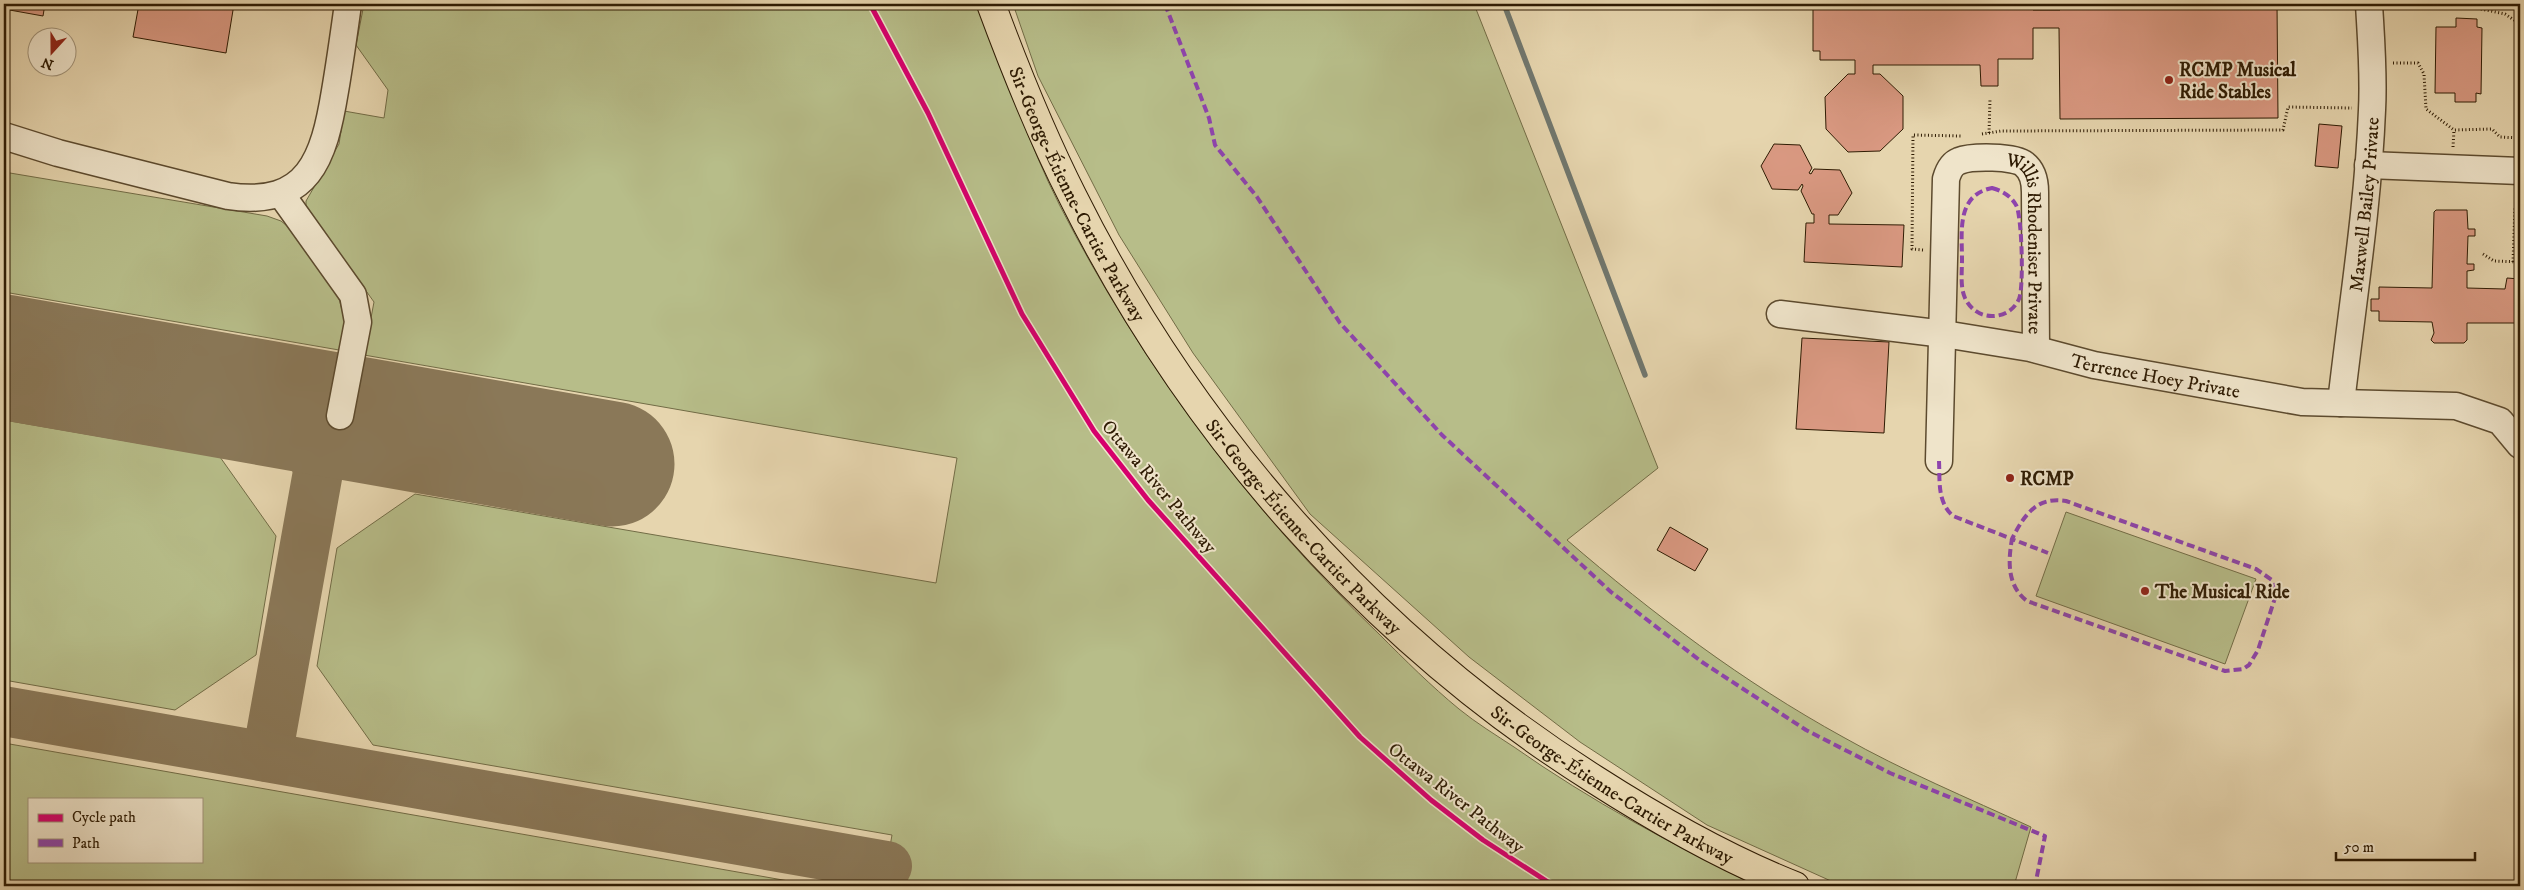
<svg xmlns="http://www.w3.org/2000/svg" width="2524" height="890" font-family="'IM FELL DW Pica',serif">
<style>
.green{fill:#b7bd89;stroke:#726c46;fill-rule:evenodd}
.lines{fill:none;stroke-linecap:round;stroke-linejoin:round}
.stream{stroke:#70776e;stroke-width:5.5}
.taxiway{stroke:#8a7858;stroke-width:50}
.runway{stroke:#8a7858;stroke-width:125}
.building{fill:#da9982;stroke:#2e1b03}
.minor-casing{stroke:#5c4a2e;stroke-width:29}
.major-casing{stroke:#2e1b03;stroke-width:30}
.path{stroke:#2e1b03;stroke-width:3;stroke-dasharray:1 2.5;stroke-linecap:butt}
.minor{stroke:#efe4ca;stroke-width:26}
.major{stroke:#e6d5ae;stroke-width:28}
.quiet{stroke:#8e44ad;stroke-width:4;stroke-dasharray:8 4;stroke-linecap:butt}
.cycleway-casing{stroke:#efe4ca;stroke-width:8}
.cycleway{stroke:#d6006c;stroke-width:5}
.poi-dot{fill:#8f2418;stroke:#efe4ca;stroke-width:2}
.labels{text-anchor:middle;stroke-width:4;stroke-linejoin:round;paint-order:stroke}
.poi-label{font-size:19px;font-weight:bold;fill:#2e1b03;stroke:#efe4ca;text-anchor:start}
.street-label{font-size:19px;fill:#2e1b03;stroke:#efe4ca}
</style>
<rect width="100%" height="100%" fill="#e6d5ae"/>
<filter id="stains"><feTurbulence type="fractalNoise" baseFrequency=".004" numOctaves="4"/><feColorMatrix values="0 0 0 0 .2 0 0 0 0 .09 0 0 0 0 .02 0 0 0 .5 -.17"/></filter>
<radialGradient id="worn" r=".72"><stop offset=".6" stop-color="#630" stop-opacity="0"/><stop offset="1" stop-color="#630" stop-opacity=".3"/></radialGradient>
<g class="green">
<path d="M364 4H976C1005 70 1027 141 1060 206 1142 366 1250 510 1379 634 1405 660 1431 686 1459 709 1476 723 1496 735 1514 747 1591 801 1673 845 1757 886H883L892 835 373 745 317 666 337 548 415 494 936 583 957 458 364 355 374 302 306 207V201L339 144 344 111 384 118 388 90 356 45Z"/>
<path d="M1013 4H1474L1658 468 1567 540C1653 614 1743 682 1843 737 1903 771 1968 798 2031 827L2014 886H1842L1707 825 1580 742 1469 657 1310 514 1193 353 1119 235 1038 76Z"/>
<path d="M4 172 267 216 281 221 292 230 338 295 345 321 339 350 4 292Z"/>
<path d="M4 420 220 457 276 536 256 655 175 710 4 680Z"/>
<path d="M2066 512 2256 579 2225 664 2036 596Z"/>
<path d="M4 743 817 886H4ZM29 799H201V861H29Z"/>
</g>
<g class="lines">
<path class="stream" d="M1504 4 1645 375"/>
<g class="taxiway">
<path d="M257 401C292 419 310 429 318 472L267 757"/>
<path d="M4 711 887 866"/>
</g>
<path class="runway" d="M4 357 612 464"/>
</g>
<g class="building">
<path d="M4 4H45L43 16 4 9Z"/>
<path d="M139 4H234L226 53 133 37Z"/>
<path d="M1813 4H2033V10H2060L2059 4H2277L2278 118 2060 119 2059 28H2033V59H1998V86H1981L1980 65H1873V74H1880L1903 96V129L1880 151 1848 152 1826 129 1825 97 1848 74H1855V60H1820V51H1813Z"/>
<path d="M2456 18 2477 19V27L2482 28 2481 94 2476 93V102H2455V93H2435L2436 27H2456Z"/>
<path d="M2319 124 2342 126 2338 168 2315 166Z"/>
<path d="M1774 144 1800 145 1812 168 1809 173 1811 174 1814 169 1840 170 1852 193 1838 215H1829V224L1904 225 1902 267 1804 262 1806 223H1814V214H1812L1801 191 1803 186 1802 184 1798 190 1772 189 1761 166Z"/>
<path d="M2436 210H2467L2468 229H2475V236H2468L2467 264H2474V270L2467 271V288L2505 289 2507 278 2520 279V323H2467V340L2464 343H2434L2431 340 2434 333 2432 322 2379 321V311H2371V299H2379V287L2432 288 2434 212Z"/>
<path d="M1802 338 1889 342 1884 433 1796 429Z"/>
<path d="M1670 527 1708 549 1695 571 1657 550Z"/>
</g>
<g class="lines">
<defs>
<g id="minor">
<path d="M4 136 58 153 228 196C309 208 324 158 335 91 340 62 344 33 348 4"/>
<path d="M2368 165 2520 171"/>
<path d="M281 194 353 295 358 322 340 416"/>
<path id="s1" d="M1780 314 1944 334 2030 348 2094 365 2302 402 2456 406 2500 421 2520 445"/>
<path id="s2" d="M2341 403C2352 306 2368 208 2372 110 2374 74 2371 39 2369 4"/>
<path id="s3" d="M1939 461 1946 179C1948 172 1951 164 1959 161 1971 156 2015 156 2024 164 2033 171 2035 182 2035 192L2036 349"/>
</g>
<g id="major">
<path id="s4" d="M991 4C1015 69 1041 134 1073 197 1190 432 1371 638 1594 779 1658 820 1724 858 1795 886"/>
</g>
</defs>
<use href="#minor" class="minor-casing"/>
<use href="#major" class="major-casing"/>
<g class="path">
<path d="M2457 4 2505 14 2520 24"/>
<path d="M2393 63H2418L2424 74 2426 109 2454 130 2492 129 2500 137 2520 138"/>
<path d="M1989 133 1990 99"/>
<path d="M1982 134 2001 131 2283 130 2288 107 2352 108"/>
<path d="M2453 147 2454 130"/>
<path d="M1923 250 1912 249 1913 135 1961 136"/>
<path d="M2483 254 2494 261 2520 262"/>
<path d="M2513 262 2515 207 2520 202"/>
</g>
<use href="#minor" class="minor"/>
<use href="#major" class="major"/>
<g class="quiet">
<path d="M1165 4 1209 118 1215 145 1257 197 1340 323 1442 435 1611 592 1702 662 1806 730 1890 773 2045 836 2035 886"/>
<path d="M1992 188C2002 191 2010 195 2016 205 2022 215 2024 288 2019 299 2014 310 2004 316 1992 316 1980 316 1970 309 1965 298 1960 287 1962 272 1962 260 1962 232 1956 195 1992 188Z"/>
<path d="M1939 461C1940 481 1937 502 1953 516L2012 539C2008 561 2007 586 2027 601L2225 671 2243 669 2249 665 2258 650 2275 598 2272 580 2256 569 2066 501C2037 496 2024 515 2012 539L2048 553"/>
</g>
<defs>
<path id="cycleway" d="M870 4 928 113 1022 314 1094 431 1148 500 1360 737 1431 800 1483 840 1554 886"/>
</defs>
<use href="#cycleway" class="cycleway-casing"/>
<use href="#cycleway" class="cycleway"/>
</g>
<g class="poi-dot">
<circle cx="2169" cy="80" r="5"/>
<circle cx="2010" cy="478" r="5"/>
<circle cx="2145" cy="591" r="5"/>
</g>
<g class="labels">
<g class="poi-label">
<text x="2179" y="76">RCMP Musical<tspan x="2179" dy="22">Ride Stables</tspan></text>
<text x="2020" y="485">RCMP</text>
<text x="2155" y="598">The Musical Ride</text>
</g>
<g class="street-label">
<text dy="7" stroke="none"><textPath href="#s4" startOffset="209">Sir-George-Étienne-Cartier Parkway</textPath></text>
<text dy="7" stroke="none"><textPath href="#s2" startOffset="200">Maxwell Bailey Private</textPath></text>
<text dy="7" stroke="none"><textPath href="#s3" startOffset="449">Willis Rhodeniser Private</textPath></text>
<text dy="7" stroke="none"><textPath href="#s1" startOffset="381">Terrence Hoey Private</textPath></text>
<text transform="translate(1160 486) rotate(50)" y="7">Ottawa River Pathway</text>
<text dy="7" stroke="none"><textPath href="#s4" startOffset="614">Sir-George-Étienne-Cartier Parkway</textPath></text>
<text dy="7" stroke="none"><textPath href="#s4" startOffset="1019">Sir-George-Étienne-Cartier Parkway</textPath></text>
<text transform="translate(1457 797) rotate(38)" y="7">Ottawa River Pathway</text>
</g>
</g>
<rect width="2524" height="890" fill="none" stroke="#e6d5ae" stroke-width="20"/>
<rect x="5" y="5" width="2514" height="880" fill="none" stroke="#2e1b03" stroke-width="2.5"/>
<rect x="10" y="10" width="2504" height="870" fill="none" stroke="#2e1b03"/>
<rect x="28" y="798" width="175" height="65" fill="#efe4ca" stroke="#a2947a"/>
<rect x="38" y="814" width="25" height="8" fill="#d6006c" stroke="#a2947a"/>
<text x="72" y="822" font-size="15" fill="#2e1b03">Cycle path</text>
<rect x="38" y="839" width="25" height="8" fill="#8e44ad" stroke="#a2947a"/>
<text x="72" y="848" font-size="15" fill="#2e1b03">Path</text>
<g transform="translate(52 52) rotate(201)"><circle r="24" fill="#efe4ca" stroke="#a2947a"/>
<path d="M0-4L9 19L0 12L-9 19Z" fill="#8f2418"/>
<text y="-8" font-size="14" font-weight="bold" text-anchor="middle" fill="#2e1b03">N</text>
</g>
<path d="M2336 852v8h139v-8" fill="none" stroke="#2e1b03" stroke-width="2.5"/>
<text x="2344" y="852" font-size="15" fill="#2e1b03" stroke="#efe4ca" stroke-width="4" paint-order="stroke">50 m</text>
<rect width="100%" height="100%" filter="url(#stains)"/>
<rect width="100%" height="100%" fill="url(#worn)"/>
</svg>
